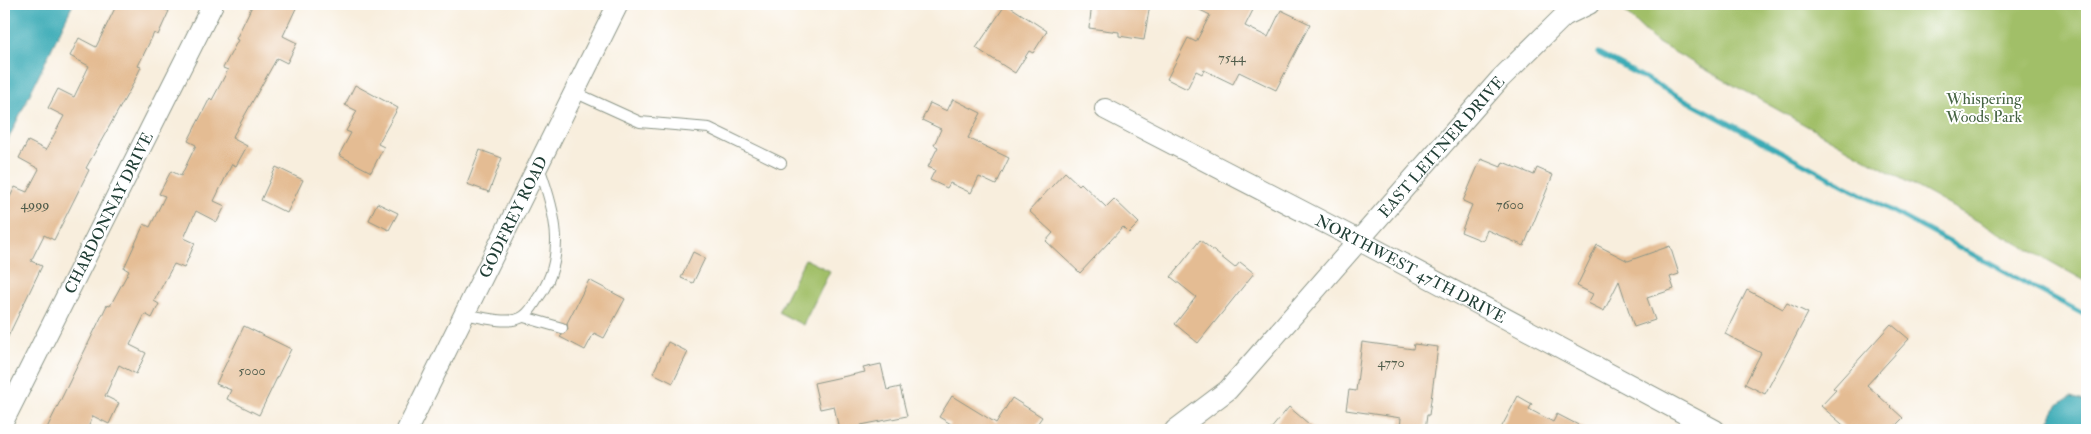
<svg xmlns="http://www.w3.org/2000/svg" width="2091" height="434" font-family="'IM FELL Double Pica',serif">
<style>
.green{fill:#a1bf67;stroke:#607e4e}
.water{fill:#3aabb6;stroke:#2c7475}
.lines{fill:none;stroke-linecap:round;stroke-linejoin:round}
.stream{stroke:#3aabb6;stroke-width:5}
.building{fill:#e4bc93}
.service-casing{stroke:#8c9688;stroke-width:12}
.minor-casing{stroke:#8c9688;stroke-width:22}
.service{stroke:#fff;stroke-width:10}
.minor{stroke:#fff;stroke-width:20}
.labels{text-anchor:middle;stroke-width:4;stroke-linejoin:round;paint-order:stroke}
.number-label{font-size:14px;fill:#505d4c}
.park-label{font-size:16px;fill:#466443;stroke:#fff}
.street-label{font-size:16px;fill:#1f3d34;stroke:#fff}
</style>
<rect width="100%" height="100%" fill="#fff"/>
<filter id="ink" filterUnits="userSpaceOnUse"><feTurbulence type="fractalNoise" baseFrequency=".02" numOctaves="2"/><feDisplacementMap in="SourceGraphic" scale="10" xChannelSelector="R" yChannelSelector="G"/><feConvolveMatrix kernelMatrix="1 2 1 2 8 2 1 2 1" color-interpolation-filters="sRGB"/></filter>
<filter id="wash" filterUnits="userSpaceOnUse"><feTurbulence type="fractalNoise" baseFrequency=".0096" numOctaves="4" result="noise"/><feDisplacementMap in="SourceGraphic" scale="20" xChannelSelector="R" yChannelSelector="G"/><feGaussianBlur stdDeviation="1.12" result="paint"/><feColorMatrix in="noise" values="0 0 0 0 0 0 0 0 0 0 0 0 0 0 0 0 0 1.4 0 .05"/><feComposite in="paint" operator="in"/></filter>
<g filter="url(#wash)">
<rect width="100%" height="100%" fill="#f8eedd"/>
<g class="green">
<path d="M1633 4H2087V282L1656 42 1623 10Z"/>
<path d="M805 259 830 271 803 325 778 312Z"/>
</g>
<g class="water">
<path d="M4 4H73L4 148Z"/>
<path d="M2071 397 2087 402V430H2046C2052 415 2055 403 2071 397Z"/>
</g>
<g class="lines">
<path class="stream" d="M1598 53 2087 316"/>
</g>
<g id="blocks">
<g class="building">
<path d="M117 4H166L163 9 169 11 158 35 154 33 138 66 141 67 132 86 86 168 89 170 54 240 44 235 31 261 42 266 4 345V227L9 218 4 215V194L10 197 15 187 27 192 39 169 19 158 28 141 46 150 64 116 48 108 58 89 74 97 89 66 70 56 79 38 96 47Z"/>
<path d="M253 4H298L283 36 297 43 287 63 277 58 232 138 247 146 236 166 232 164 214 201 225 206 217 222 196 211 184 238 195 243 184 268 174 264 154 301 159 304 152 318 145 314 130 345 146 353 136 374 119 365 105 396 119 403 109 424 93 416 87 430H46L107 305 110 306 129 271 124 268 144 224 150 227 165 196 159 194 171 171 181 176 196 145 188 141 210 98 212 100 228 70 223 68 238 40 236 39Z"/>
<path d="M1006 4 1047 31 1033 53 1029 51 1015 73 976 48Z"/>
<path d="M1092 4H1150L1144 40 1119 36V32L1089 28Z"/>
<path d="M1188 4H1256L1245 26 1268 37 1281 10 1310 24 1276 90 1239 72 1233 84 1204 70 1202 74 1196 71 1187 89 1167 79 1188 38 1196 42 1210 15Z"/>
<path d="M355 85 398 108 378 144 384 147 371 172 339 155 351 133 346 131 357 111 345 105Z"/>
<path d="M953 99 981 113 968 138 1009 158 996 185 979 177 971 193 950 183 947 188 930 180 935 170 928 167 938 147 934 145 941 129 922 120 930 103 947 111Z"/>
<path d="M480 150 502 158 489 192 467 184Z"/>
<path d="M1481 159 1501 167 1503 162 1534 175 1537 168 1553 175 1524 246 1487 230 1483 241 1461 232 1472 205 1463 201Z"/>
<path d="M276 167 303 180 287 213 261 200Z"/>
<path d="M1065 172 1079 185 1081 183 1106 207 1114 199 1139 223 1129 233 1123 227 1080 273 1046 241 1053 233 1029 211Z"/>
<path d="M377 203 398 213 389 230 369 220Z"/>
<path d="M1200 240 1235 268 1240 262 1254 273 1198 343 1175 324 1196 297 1171 277Z"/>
<path d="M1597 245 1628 261 1670 246 1679 274 1670 277 1674 289 1647 298 1655 320 1634 327 1619 281 1604 311 1588 303 1593 294 1577 286Z"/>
<path d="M693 252 705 258 693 283 681 278Z"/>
<path d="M589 280 625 299 604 338 594 333 585 350 560 337 568 330 567 323Z"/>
<path d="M1747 290 1783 309 1787 303 1808 313 1765 394 1745 384 1761 353 1725 334Z"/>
<path d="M1891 324 1909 339 1867 385 1903 418 1891 430H1849L1821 406 1836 390 1833 388Z"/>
<path d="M244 326 291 349 259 415 227 399 231 390 216 384Z"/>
<path d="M668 342 688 352 673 383 653 373Z"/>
<path d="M1362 342 1413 349 1414 344 1438 347 1429 415H1427L1425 430H1400L1401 418 1346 410 1349 390 1356 391Z"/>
<path d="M881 364 887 390 900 387 907 416 861 425 862 430H839L834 406 820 409 814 383 865 372 863 368Z"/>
<path d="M952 396 996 423 1012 398 1042 417 1033 430H947L951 424 939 417Z"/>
<path d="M1518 396 1532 404 1529 409 1553 422 1557 414 1588 430H1500Z"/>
<path d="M1289 407 1316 430H1270Z"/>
</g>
</g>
</g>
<g filter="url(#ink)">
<use href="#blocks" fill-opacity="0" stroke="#8c9688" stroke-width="1"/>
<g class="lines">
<defs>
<g id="service">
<path d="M574 92 640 122 709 128 781 163"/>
<path d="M465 314C479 317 511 326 524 316 530 312 534 304 538 298 568 257 555 211 539 167"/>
<path d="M524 317 562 328"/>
</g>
<g id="minor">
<path d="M1564 16 1589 4"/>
<path id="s1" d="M1105 109 1360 241 1715 430"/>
<path id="s2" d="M4 420 213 4"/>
<path id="s3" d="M407 430 618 4"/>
<path id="s4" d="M1175 430 1228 390 1500 79 1564 16 1572 4"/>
</g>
</defs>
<use href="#service" class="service-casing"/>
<use href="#minor" class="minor-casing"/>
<use href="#service" class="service"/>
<use href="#minor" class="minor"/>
</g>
</g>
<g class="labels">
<g class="number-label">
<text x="1232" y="62">7544</text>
<text x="35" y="209">4999</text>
<text x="1510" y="209">7600</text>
<text x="1391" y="367">4770</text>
<text x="252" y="375">5000</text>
</g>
<g class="park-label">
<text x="1984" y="104">Whispering<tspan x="1984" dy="18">Woods Park</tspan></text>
</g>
<g class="street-label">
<text dy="6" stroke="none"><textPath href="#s4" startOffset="390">EAST LEITNER DRIVE</textPath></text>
<text dy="6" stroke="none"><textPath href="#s2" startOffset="232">CHARDONNAY DRIVE</textPath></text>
<text dy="6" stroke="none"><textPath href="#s3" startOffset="238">GODFREY ROAD</textPath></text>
<text dy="6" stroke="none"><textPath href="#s1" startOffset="345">NORTHWEST 47TH DRIVE</textPath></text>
</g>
</g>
<rect width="2091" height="434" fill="none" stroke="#fff" stroke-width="20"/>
</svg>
